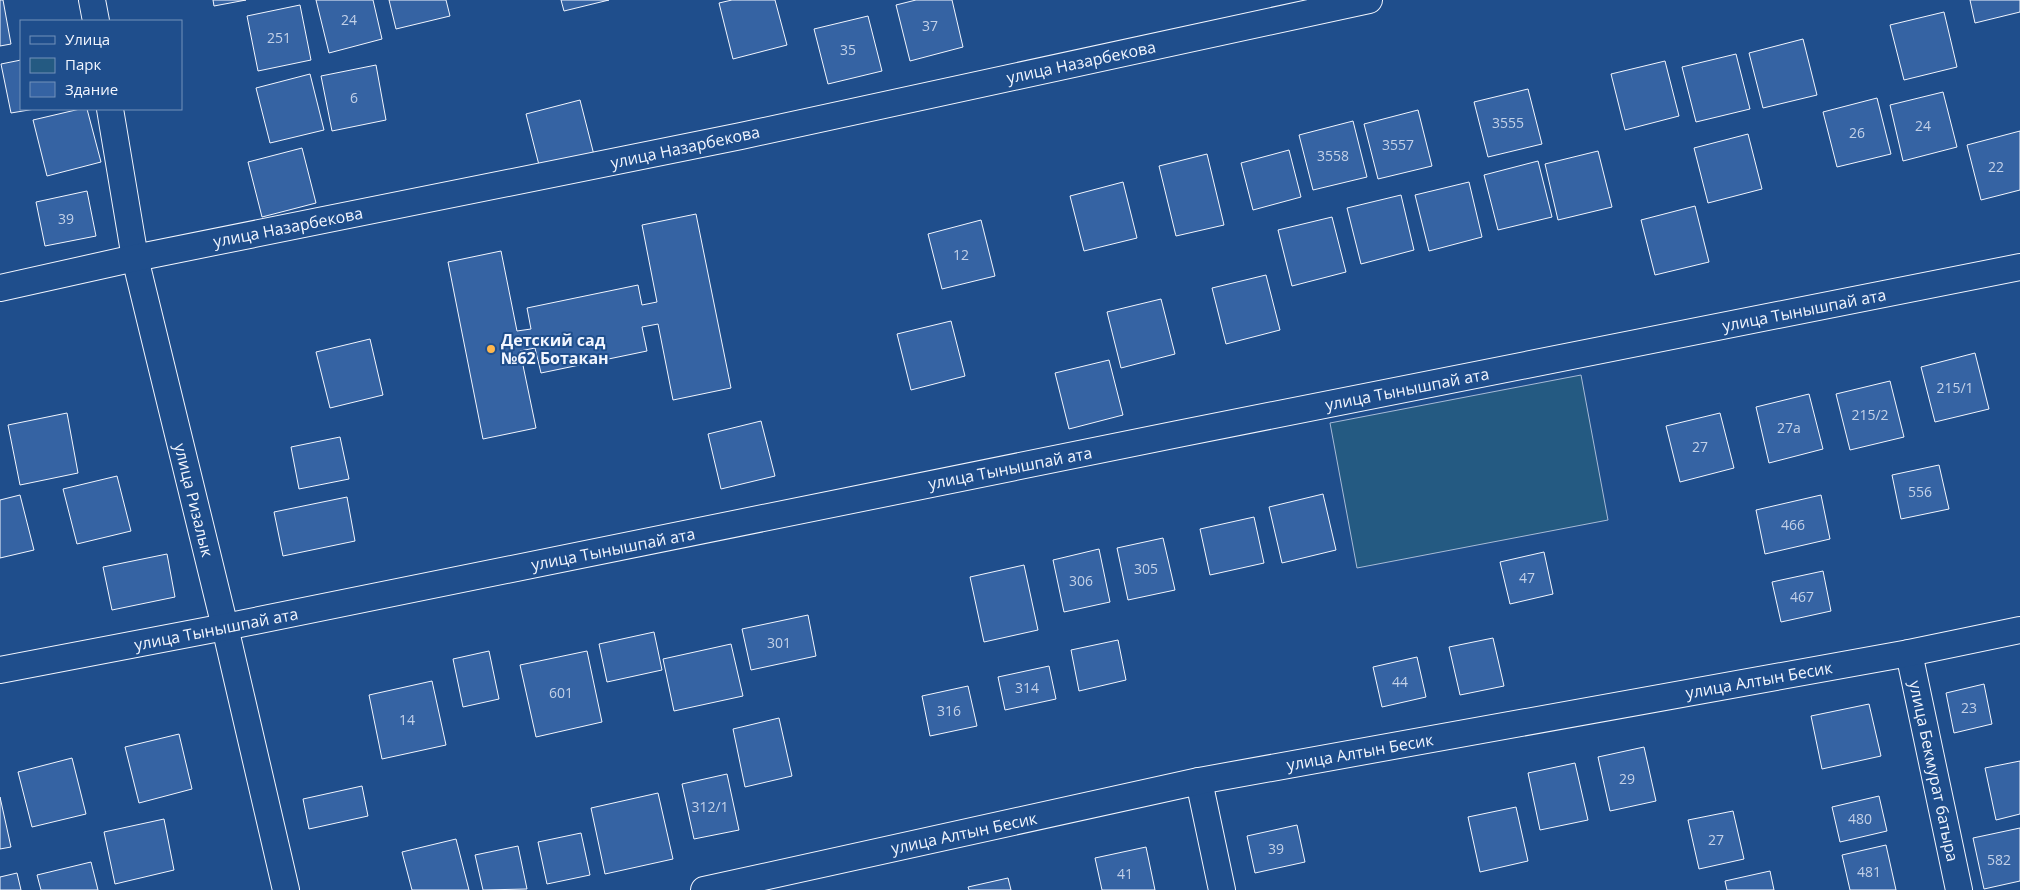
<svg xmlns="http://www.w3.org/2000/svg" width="2020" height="890" font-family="'Open Sans',sans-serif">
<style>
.green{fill:#245a82;stroke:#a8bbd7}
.building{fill:#3563a3;stroke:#f2f6ff}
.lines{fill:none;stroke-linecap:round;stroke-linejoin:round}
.minor-casing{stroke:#f2f6ff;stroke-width:28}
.minor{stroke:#1f4e8c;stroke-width:26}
.poi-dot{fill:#ffb74d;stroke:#1f4e8c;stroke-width:2}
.labels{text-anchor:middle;stroke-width:4;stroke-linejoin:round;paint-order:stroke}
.number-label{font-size:14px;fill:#c3d1e8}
.street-label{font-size:16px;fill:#f2f6ff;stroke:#1f4e8c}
.poi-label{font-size:16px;font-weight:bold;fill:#f2f6ff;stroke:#1f4e8c;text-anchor:start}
</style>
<rect width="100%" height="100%" fill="#1f4e8c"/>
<path class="green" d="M1581 375 1608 520 1357 568 1330 423Z"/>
<g class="building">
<path d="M0 0H3L11 44 0 46Z"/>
<path d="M213 0H246L214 6Z"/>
<path d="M316 0H373L382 39 329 53Z"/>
<path d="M389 0H446L450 16 396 29Z"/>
<path d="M561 0H609L564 11Z"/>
<path d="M732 0H775L787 45 733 59 719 3Z"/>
<path d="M916 0H952L963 47 910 61 896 5Z"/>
<path d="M1970 0H2020V12L1975 23Z"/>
<path d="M300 5 311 60 258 71 247 16Z"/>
<path d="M1944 12 1957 67 1904 80 1890 25Z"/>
<path d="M868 16 882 71 828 84 814 29Z"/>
<path d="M1803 39 1817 95 1763 108 1749 53Z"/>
<path d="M1736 54 1750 109 1696 122 1682 67Z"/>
<path d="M21 60V109H35L11 113 1 64Z"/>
<path d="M1665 61 1679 116 1625 130 1611 74Z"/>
<path d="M376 65 386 120 332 131 321 76Z"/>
<path d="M310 74 324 130 270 143 256 88Z"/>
<path d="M1528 89 1542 144 1488 157 1474 102Z"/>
<path d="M1943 92 1957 147 1903 161 1890 105Z"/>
<path d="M1877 98 1891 154 1837 167 1823 112Z"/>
<path d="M580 100 594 155 540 169 526 114Z"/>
<path d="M80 109H87L101 162 47 176 33 120Z"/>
<path d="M1418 110 1432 166 1378 179 1364 124Z"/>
<path d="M1353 121 1367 177 1313 190 1299 135Z"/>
<path d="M2020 131V190L1981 200 1967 145Z"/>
<path d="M1748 134 1762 189 1708 203 1694 148Z"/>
<path d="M302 148 316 203 262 217 248 162Z"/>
<path d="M1289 150 1301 197 1253 210 1241 163Z"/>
<path d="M1598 151 1612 207 1558 220 1545 164Z"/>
<path d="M1207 154 1224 225 1176 236 1159 166Z"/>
<path d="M1538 161 1552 217 1498 230 1484 175Z"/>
<path d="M1123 182 1137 238 1084 251 1070 196Z"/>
<path d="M1469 182 1482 237 1429 251 1415 195Z"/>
<path d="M87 191 96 236 45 246 36 202Z"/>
<path d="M1401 195 1414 250 1361 264 1347 208Z"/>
<path d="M1695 206 1709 262 1655 275 1641 220Z"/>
<path d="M696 214 731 388 673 400 658 324 642 327 647 351 541 373 535 348 520 351 536 428 483 439 448 262 501 251 517 331 531 329 527 308 638 285 642 305 657 302 642 225Z"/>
<path d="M1332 217 1346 272 1292 286 1278 230Z"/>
<path d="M981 220 995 276 942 289 928 234Z"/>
<path d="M1266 275 1280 330 1226 344 1212 288Z"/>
<path d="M1161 299 1175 354 1121 368 1107 312Z"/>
<path d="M951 321 965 376 911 390 897 334Z"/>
<path d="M370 339 383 395 330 408 316 352Z"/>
<path d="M1975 353 1989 409 1935 422 1921 367Z"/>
<path d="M1109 360 1123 415 1069 429 1055 373Z"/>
<path d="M1890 381 1904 437 1850 450 1836 394Z"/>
<path d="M1809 394 1823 449 1769 463 1756 407Z"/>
<path d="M67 413 78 473 20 485 8 425Z"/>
<path d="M1720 413 1734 468 1680 482 1666 426Z"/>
<path d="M761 421 775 476 721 489 708 434Z"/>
<path d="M340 437 349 479 299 489 291 447Z"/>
<path d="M1939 465 1949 509 1901 519 1892 475Z"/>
<path d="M117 476 131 531 77 544 63 489Z"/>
<path d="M1323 494 1336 550 1282 563 1269 507Z"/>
<path d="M20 495 34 550 0 558V500Z"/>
<path d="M1821 495 1830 539 1765 554 1756 510Z"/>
<path d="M347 497 355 541 283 556 274 512Z"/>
<path d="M1254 517 1264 563 1210 575 1200 529Z"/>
<path d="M1163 538 1175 590 1128 600 1117 548Z"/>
<path d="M1099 549 1110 602 1064 612 1053 560Z"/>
<path d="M1544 552 1553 594 1510 604 1500 562Z"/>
<path d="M167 554 175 597 112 610 103 567Z"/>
<path d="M1024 565 1038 630 984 642 970 577Z"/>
<path d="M1823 571 1831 611 1781 622 1772 582Z"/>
<path d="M808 615 816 656 751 670 742 629Z"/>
<path d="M654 632 662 670 607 682 599 644Z"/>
<path d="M1493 638 1504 686 1460 695 1449 647Z"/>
<path d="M1118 640 1126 680 1079 691 1071 650Z"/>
<path d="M731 644 743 696 674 711 663 659Z"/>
<path d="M489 651 499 699 463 707 453 659Z"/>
<path d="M587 651 602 722 536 737 520 665Z"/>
<path d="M1417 657 1426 697 1382 707 1373 667Z"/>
<path d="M1049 666 1056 699 1005 710 998 677Z"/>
<path d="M432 681 446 745 382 759 369 695Z"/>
<path d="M1984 684 1992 724 1954 733 1946 693Z"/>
<path d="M968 686 977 726 930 736 922 696Z"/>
<path d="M1869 704 1881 756 1822 769 1811 716Z"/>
<path d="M779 718 792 776 745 787 733 729Z"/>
<path d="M179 734 192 789 139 803 125 747Z"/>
<path d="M1644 747 1656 801 1610 811 1598 757Z"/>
<path d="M72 758 86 814 32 827 18 772Z"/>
<path d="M2020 761V814L1996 820 1985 768Z"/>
<path d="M1575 763 1588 820 1540 830 1528 773Z"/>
<path d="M727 774 739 830 694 839 682 784Z"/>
<path d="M362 786 368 816 309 829 303 799Z"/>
<path d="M658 793 673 859 605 874 591 808Z"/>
<path d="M1879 796 1887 831 1840 842 1832 807Z"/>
<path d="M0 797 11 847 0 849Z"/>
<path d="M1516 807 1528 861 1480 872 1468 817Z"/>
<path d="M1733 811 1744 859 1699 869 1688 820Z"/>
<path d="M164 819 174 870 115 884 104 832Z"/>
<path d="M1297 825 1305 862 1255 873 1247 836Z"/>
<path d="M2020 828V881L1984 889 1973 838Z"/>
<path d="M581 833 590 875 547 884 538 842Z"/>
<path d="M456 839 469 890H412L402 852Z"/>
<path d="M1886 845 1896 890H1850L1842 855Z"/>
<path d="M518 846 527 889 483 890 475 855Z"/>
<path d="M1146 847 1155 890H1102L1095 858Z"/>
<path d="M91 862 98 890H41L37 875Z"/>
<path d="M1770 871 1774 890H1727L1725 881Z"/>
<path d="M17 873 21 890H0V877Z"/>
<path d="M1008 878 1011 890H969L968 887Z"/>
</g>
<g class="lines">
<defs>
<g id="minor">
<path d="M92 0 96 21"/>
<path d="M110 109 135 258 225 627 286 890"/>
<path d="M0 288 135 258 741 136 1369 0"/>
<path d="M1909 653 1959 890"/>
<path d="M0 670 225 627 1178 434 2020 267"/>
<path d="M1199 781 1222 890"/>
<path d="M704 890 1199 781 1909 653 2020 630"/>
</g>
</defs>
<use href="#minor" class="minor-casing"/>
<use href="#minor" class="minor"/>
</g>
<circle class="poi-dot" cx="491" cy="349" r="5"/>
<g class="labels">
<g class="number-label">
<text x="349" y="25">24</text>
<text x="930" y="31">37</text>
<text x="279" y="43">251</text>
<text x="848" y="55">35</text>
<text x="354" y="103">6</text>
<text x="1508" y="128">3555</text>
<text x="1923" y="131">24</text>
<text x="1857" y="138">26</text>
<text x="1398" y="150">3557</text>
<text x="1333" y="161">3558</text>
<text x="1996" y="172">22</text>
<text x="66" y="224">39</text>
<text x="961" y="260">12</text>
<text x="1955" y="393">215/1</text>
<text x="1870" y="420">215/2</text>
<text x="1789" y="433">27а</text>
<text x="1700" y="452">27</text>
<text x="1920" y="497">556</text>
<text x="1793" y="530">466</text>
<text x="1146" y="574">305</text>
<text x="1527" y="583">47</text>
<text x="1081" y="586">306</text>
<text x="1802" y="602">467</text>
<text x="779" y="648">301</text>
<text x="1400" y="687">44</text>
<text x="1027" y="693">314</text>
<text x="561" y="698">601</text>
<text x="1969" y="713">23</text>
<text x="949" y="716">316</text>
<text x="407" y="725">14</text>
<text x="1627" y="784">29</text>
<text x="710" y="812">312/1</text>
<text x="1860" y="824">480</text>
<text x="1716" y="845">27</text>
<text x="1276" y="854">39</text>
<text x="1999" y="865">582</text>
<text x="1869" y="877">481</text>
<text x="1125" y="879">41</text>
</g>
<g class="street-label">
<text transform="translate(1081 62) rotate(-12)" y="6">улица Назарбекова</text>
<text transform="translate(685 147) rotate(-12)" y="6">улица Назарбекова</text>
<text transform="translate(288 227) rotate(-11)" y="6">улица Назарбекова</text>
<text transform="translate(1804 310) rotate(-11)" y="6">улица Тынышпай ата</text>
<text transform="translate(1407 389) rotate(-11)" y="6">улица Тынышпай ата</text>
<text transform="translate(1010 468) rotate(-11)" y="6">улица Тынышпай ата</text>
<text transform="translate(194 500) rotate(76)" y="6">улица Ризалык</text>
<text transform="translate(613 549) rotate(-11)" y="6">улица Тынышпай ата</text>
<text transform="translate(216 629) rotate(-11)" y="6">улица Тынышпай ата</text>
<text transform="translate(1759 680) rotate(-10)" y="6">улица Алтын Бесик</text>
<text transform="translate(1360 752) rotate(-10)" y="6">улица Алтын Бесик</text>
<text transform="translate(1934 771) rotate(78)" y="6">улица Бекмурат батыра</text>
<text transform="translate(964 833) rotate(-12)" y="6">улица Алтын Бесик</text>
</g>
<g class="poi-label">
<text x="501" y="346">Детский сад<tspan x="501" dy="18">№62 Ботакан</tspan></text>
</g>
</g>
<rect x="20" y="20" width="162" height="90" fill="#1f4e8c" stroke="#7391ba"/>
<rect x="30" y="36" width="25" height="8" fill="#1f4e8c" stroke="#7391ba"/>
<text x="65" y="45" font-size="15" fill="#f2f6ff">Улица</text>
<rect x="30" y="58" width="25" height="15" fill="#245a82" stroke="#7391ba"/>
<text x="65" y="70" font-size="15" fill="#f2f6ff">Парк</text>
<rect x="30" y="82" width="25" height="15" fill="#3563a3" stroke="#7391ba"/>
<text x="65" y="95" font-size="15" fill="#f2f6ff">Здание</text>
</svg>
